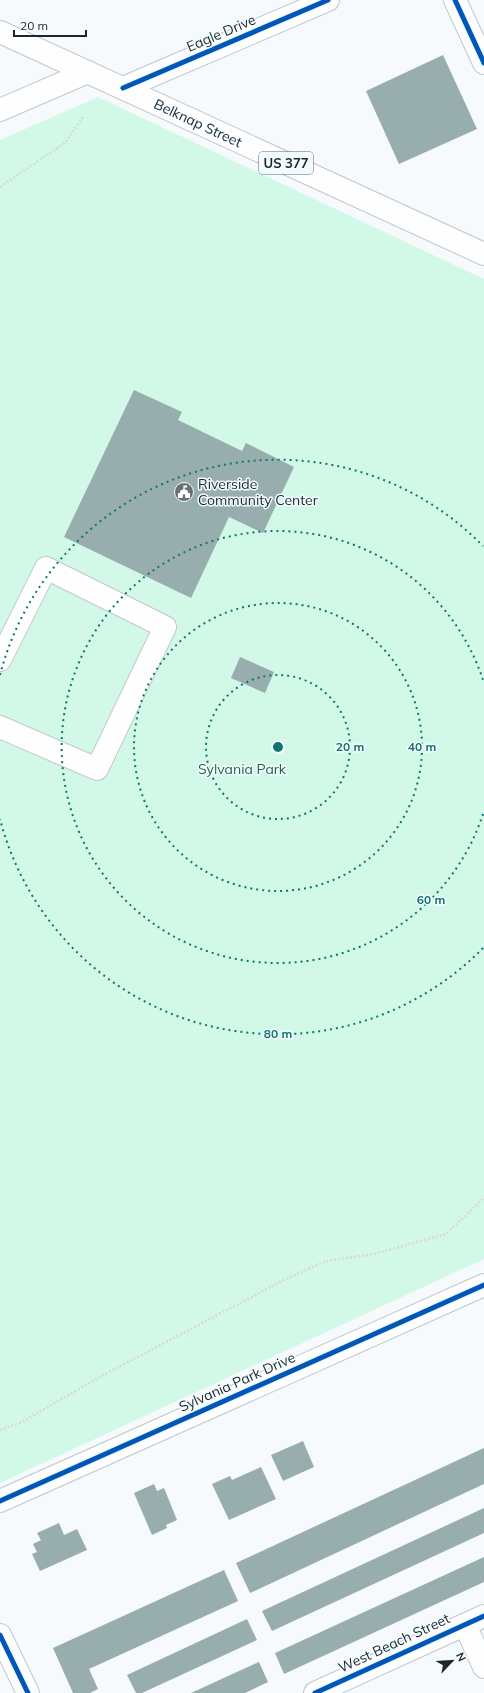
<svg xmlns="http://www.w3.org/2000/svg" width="484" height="1693" font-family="Mulish,sans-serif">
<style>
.green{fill:#d2f9e7}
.building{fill:#97adae}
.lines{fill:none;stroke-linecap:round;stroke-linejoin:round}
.minor-casing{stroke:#c0c8cd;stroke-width:24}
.major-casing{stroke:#c0c8cd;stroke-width:24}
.path{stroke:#d7d9da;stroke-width:2.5;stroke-dasharray:2 2;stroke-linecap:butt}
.minor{stroke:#fefeff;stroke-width:22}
.major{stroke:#fefeff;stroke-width:22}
.cycleway-casing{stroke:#f4fbfe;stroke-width:8}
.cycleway{stroke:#0057b8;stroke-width:5}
.ring{fill:none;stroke:#0f766e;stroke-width:2;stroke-dasharray:2 4}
.labels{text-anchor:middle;stroke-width:3;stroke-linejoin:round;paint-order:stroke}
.shield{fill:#f4fbfe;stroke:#5b676c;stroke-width:1}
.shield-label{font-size:13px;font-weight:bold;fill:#1a272e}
.street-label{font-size:14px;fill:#1a272e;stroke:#f4fbfe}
.poi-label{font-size:14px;fill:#1a272e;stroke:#f4fbfe;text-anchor:start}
.park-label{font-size:14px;fill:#1d6648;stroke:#f4fbfe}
.centre{fill:#0f766e;stroke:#f4fbfe;stroke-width:2}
.ring-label{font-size:12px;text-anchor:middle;font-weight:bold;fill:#0f766e;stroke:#f4fbfe;stroke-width:3;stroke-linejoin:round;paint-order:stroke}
</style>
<rect width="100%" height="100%" fill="#f6fafc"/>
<path class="green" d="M98 97 484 279V1259L0 1483V140Z"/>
<g class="building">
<path d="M443 55 477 129 399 164 366 91Z"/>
<path d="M134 390 182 412 178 420 242 451 246 443 294 467 263 533 229 517 191 598 64 537Z"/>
<path d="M240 657 274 672 265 693 231 678Z"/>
<path d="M303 1441 314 1467 283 1481 271 1455Z"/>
<path d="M484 1448V1484L250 1593 236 1563Z"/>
<path d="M261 1467 276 1499 229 1520 212 1484 230 1476 232 1480Z"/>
<path d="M154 1484 157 1491 164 1488 177 1520 166 1525 167 1528 152 1535 134 1493Z"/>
<path d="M484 1508V1533L272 1631 262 1611Z"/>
<path d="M59 1523 64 1535 77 1529 87 1550 40 1571 32 1554 37 1552 33 1544 41 1540 37 1533Z"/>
<path d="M484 1557V1582L284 1674 275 1653Z"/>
<path d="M224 1570 238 1601 89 1669 98 1689 90 1693H73L53 1648Z"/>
<path d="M247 1619 257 1640 142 1693H136L127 1675Z"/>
<path d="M259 1662 268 1682 245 1693H191Z"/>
</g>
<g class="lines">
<defs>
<g id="minor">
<path d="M455 0 484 63"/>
<path d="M123 88 328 0"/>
<path d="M0 110 88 72"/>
<path d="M0 660 46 568 165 627 97 769 0 727"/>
<path d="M0 1501 484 1285"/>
<path d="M465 1625 484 1667"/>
<path d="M0 1635 28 1693"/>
<path d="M315 1693 484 1616"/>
</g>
<path id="major" d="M0 32 484 254"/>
</defs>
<use href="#minor" class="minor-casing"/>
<use href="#major" class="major-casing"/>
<g class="path">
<path d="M0 187 66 142 83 117"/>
<path d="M0 1430 22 1422 96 1379 284 1280 326 1261 374 1254 446 1234 484 1198"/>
</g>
<use href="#minor" class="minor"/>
<use href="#major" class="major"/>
<defs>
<g id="cycleway">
<path d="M455 0 484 63"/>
<path d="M123 88 328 0"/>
<path d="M0 1501 484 1285"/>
<path d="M0 1635 28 1693"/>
<path d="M315 1693 484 1616"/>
</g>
</defs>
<use href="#cycleway" class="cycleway-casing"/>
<use href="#cycleway" class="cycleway"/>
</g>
<g class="ring">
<circle cx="278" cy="747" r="72"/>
<circle cx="278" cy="747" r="144"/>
<path d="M483 814A216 216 0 1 1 483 680"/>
<path d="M483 948A287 287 0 0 1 0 819M0 675A287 287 0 0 1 483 546"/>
</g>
<defs>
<symbol id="civic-disc" viewBox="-11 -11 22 22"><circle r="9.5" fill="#677176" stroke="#f4fbfe"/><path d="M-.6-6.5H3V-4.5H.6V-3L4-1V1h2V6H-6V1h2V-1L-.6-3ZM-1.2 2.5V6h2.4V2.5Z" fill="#fff"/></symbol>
</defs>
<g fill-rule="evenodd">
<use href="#civic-disc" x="173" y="481" width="22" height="22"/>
</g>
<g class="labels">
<rect class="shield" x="259" y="152" width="54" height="22" rx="3"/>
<g class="shield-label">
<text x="286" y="168">US 377</text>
</g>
<g class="street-label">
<text transform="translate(221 33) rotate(-23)" y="5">Eagle Drive</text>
<text transform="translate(198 123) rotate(25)" y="5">Belknap Street</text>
<text transform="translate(237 1382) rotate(-24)" y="5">Sylvania Park Drive</text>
<text transform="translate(394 1643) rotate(-25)" y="5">West Beach Street</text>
</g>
<g class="poi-label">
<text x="198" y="489">Riverside<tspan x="198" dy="16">Community Center</tspan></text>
</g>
<g class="park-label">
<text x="242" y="774">Sylvania Park</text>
</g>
</g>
<circle cx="278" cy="747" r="6" class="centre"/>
<g class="ring-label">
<text x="350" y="751">20 m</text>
<text x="422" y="751">40 m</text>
<text x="431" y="904">60 m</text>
<text x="278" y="1038">80 m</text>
</g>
<g transform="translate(452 1661) rotate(65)" stroke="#f4fbfe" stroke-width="3" paint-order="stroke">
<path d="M0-3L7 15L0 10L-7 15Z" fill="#1a272e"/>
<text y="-6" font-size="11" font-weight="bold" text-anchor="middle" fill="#1a272e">N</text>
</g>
<path d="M14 30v6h72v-6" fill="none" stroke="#1a272e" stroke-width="2"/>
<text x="20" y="30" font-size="12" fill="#1a272e" stroke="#f4fbfe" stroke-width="3" paint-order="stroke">20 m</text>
</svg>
